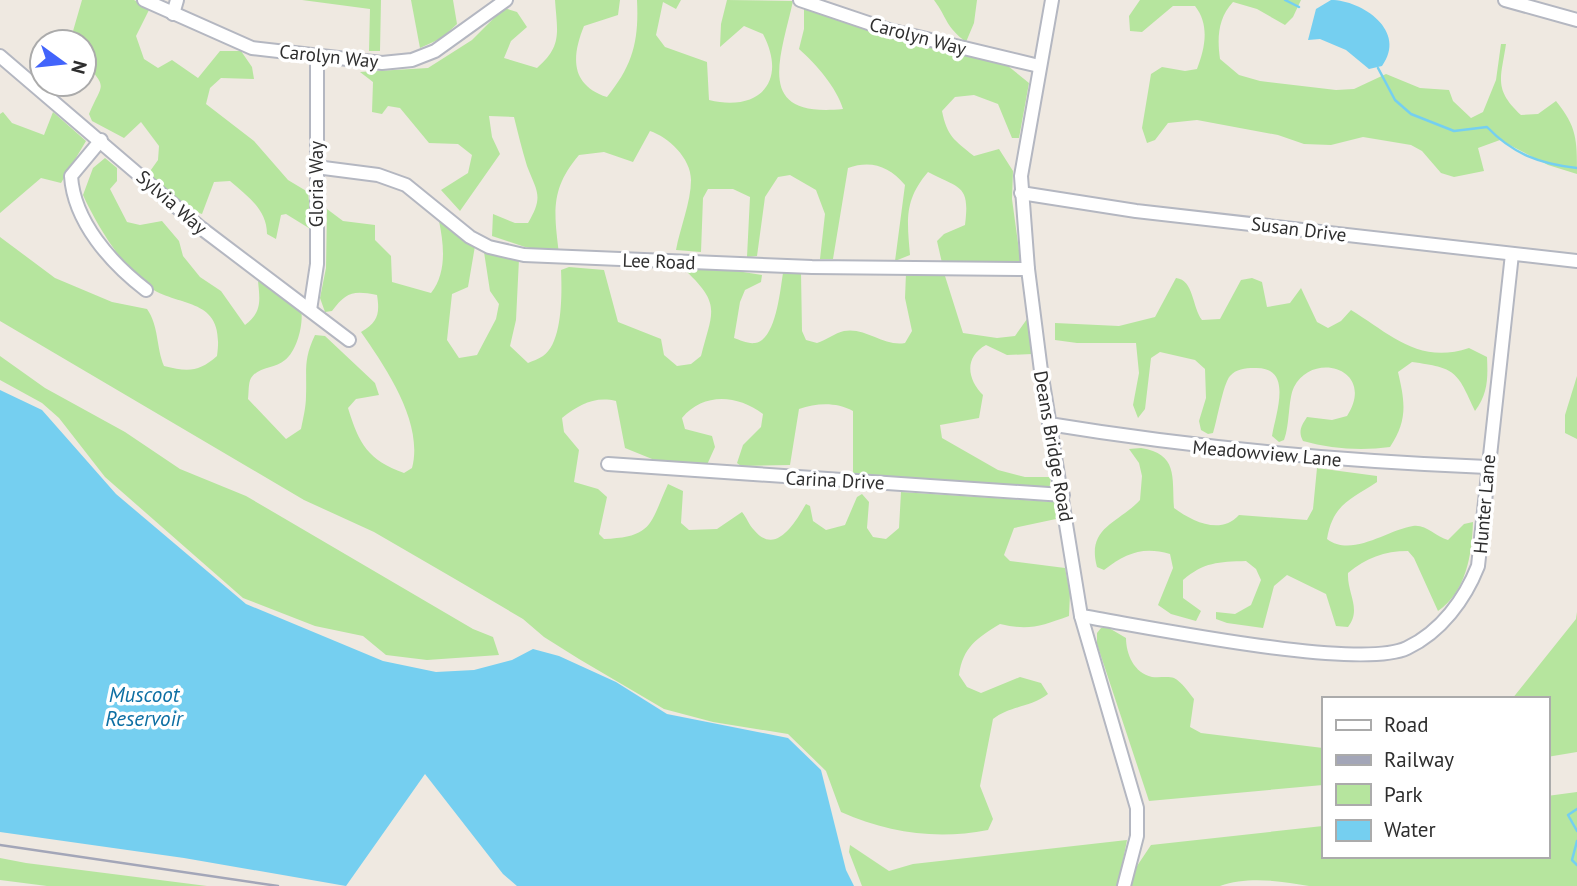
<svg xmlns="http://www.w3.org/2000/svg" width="1577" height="886" font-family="'PT Sans',sans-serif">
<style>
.green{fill:#b6e59e}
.water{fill:#75cff0}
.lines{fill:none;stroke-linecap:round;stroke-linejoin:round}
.stream{stroke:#75cff0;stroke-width:2.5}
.minor-casing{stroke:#b4b7c1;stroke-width:16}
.minor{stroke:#fff;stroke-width:12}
.rail{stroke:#a3a6b8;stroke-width:2.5}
.labels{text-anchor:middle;stroke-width:7;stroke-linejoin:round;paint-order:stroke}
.street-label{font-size:19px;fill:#2e2e2e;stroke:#fff}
.water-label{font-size:21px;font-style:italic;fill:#0d6fa3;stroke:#fff}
</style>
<rect width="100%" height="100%" fill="#efe9e1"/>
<g class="green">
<path d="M82 0H134L150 8 136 36 144 59 158 68 172 60 198 78 220 51H241L252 67 254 79 221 78 210 88 206 104 254 141 288 180 308 192 312 230 286 214 281 215 276 239 267 234C267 209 247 196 230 181L214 182 202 214 185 208 148 174 158 160 159 146 141 122 124 138 92 121 89 114C103 81 108 90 84 61V42H73L71 38Z"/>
<path d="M302 0H381L380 51H369L370 9Z"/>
<path d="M411 0H453L457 24 442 38 420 48Z"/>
<path d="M555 0H620L618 15 584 26C571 58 571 85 607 97 633 65 639 41 637 0H681L676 9 663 2 656 35 665 47 707 62 709 100C759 112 788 82 763 34L744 26 720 47 721 24 727 0 793 1C780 60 754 118 843 109 837 88 816 64 799 49L804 29V3L888 36 1008 66 1029 83 1019 138H1012L998 104 974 95 955 97 942 111C947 136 954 140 974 156L999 149 1013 171 1012 199 1021 265 942 263 937 241 944 234 965 225C970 185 961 189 928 172 904 200 907 220 910 255L895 261 905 185C889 166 871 160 848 168L833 259H820L825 214 816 190 790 175 778 177 765 197 757 256 747 257 750 197 733 189H708L703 198 701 252 676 250C680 228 691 202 691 180 691 158 668 137 650 131L633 162 604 152 579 155C550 189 554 212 559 254L525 247 492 236 493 214 515 223H528C544 196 537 192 527 166 522 150 518 133 514 117L489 116 492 137 500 154 460 211 441 190 468 173 472 155 458 144 429 143 400 108 388 106 382 114 372 112 373 82 360 72 428 68 472 40 504 8 517 12 527 27 511 41 504 58 537 68C563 46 557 31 555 0Z"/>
<path d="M934 0H977L974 23 966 42C945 26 948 19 934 0Z"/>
<path d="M1140 0H1301L1293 17 1285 25 1257 9 1233 2C1218 18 1217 38 1220 59L1239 75 1260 81 1336 90 1354 89 1386 74 1420 88 1449 90 1453 101 1471 118 1483 112 1496 80 1501 44H1506C1501 78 1493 89 1521 115L1538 114 1556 101C1577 127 1577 139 1577 174L1548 165 1500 140 1478 148 1484 171 1454 177 1441 173 1422 151 1411 145 1363 137 1331 145 1304 144 1278 135 1197 120 1168 123 1155 140 1147 143 1142 128 1151 74 1162 67 1185 71 1197 69C1205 48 1210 25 1195 6H1173L1142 32 1130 31 1129 16Z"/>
<path d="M3 112 12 123 44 135 53 112 86 141 61 183 41 178 0 213V114Z"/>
<path d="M105 158 117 168V181L110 189 127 222 140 225 162 221 179 241 183 256 200 277 221 291 245 325C262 312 260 301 258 281L301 309C304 323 297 351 285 360 275 369 259 366 251 378 248 384 249 392 248 399L286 439 301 429C303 419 306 407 306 396 307 370 303 360 315 335L325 336 375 383 379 395 356 399 348 408C359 444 368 460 404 473L412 468C424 423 386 368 361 332 378 322 380 314 377 295 353 290 346 292 332 311L325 312 320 298 326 268 327 209 343 221 375 225V240L391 256 392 282 431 293C447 273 444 245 439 221L475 246 468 287 452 294 447 340 459 358 477 355 496 319 499 304 490 291 484 252 519 259 516 320 510 346 528 363C532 361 539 359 543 356 563 343 562 292 561 270L569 267 604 270 618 322 661 339 664 355 677 366 691 364 701 356C712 312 722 305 686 271L718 268 762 275 761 282 745 290 740 302 734 338C740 340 748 344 755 343 776 340 780 291 783 273H801L802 331 806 340 817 343C826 340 835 333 844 331 866 327 884 347 905 343L912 331 905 298 906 273 945 276 963 333 997 338 1015 336 1027 319 1032 354 1007 355 986 345C964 357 967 379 983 395L979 418 940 425 942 438 998 470 1025 477H1051L1049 491 853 475V411C836 402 817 403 799 409L790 465 741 466 737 463 743 445 761 427 763 414C736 394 703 393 682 418L685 429 712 436 715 447 706 467 657 461 625 448 616 401C594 396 579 405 562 418L564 432 579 450 574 482 598 489 607 497 599 534 604 539C654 537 650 523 668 484L683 491 681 523 689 530 717 529 742 512C747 518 749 525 754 530 776 557 796 521 806 504L810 506 813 521 826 530 845 525 857 497 862 494 869 502 867 528 873 537 886 539 899 528 901 492 1055 502 1056 519 1014 528 1004 555 1010 561 1065 568 1070 593 1069 616C1041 626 1029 631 1000 624 977 638 963 647 959 675L967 687 981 693 1020 677 1041 683 1048 694C1032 707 1009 706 993 719L980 786 993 819 988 830C936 840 889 833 841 812L826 771 788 734 713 722 664 709 579 659 544 637 523 619 455 579 374 532 304 500 0 321V237L55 278 112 302 147 309C159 326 156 347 164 366 188 372 199 372 217 356 226 293 176 310 145 284 121 264 96 224 83 195L93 168Z"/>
<path d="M1176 278C1194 280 1192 307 1202 320L1220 319 1241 280 1252 278 1262 282 1267 307 1290 303 1301 288 1317 322 1328 328 1341 321 1351 310C1389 333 1418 365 1469 348L1487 357C1488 378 1488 394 1475 411 1457 371 1456 368 1412 362L1398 372C1405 402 1408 420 1390 447 1362 451 1331 449 1303 441 1298 432 1301 426 1307 417L1332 420 1347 416C1377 369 1313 350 1294 387 1288 399 1290 425 1284 440L1279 442 1272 436C1276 412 1294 366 1254 368 1245 368 1236 369 1230 376 1223 384 1217 421 1213 433L1208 434 1201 430 1199 421 1206 398 1205 369 1195 360 1160 352 1151 358 1145 409 1138 418 1133 405 1139 373 1136 343H1077L1055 340V323L1119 326 1155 317Z"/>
<path d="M0 356 45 388 125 432 180 469 246 496 473 629 493 637 499 655 427 660 386 655 363 636 315 626 243 598 105 477 59 418 42 403 0 380Z"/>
<path d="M1577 376V439L1565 433V415Z"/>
<path d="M1141 448C1178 454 1172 476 1174 508 1193 522 1221 535 1239 515L1307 520 1313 509 1317 468 1377 476V482C1350 500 1333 504 1327 539 1352 558 1387 530 1413 526 1426 524 1436 537 1448 540L1464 524 1473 522C1472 555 1466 592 1438 611L1414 558 1408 551C1384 551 1366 558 1348 573 1347 594 1362 609 1348 627L1336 626 1326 594 1287 575 1274 586 1263 628 1227 623 1216 619V612L1235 614 1251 605 1261 580 1256 569 1246 561C1218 562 1204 562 1183 580V598L1201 611 1196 621 1171 614 1158 605 1173 568 1170 554C1143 546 1126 553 1104 570L1097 567C1086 527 1119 523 1140 500L1142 476 1139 463 1129 449Z"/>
<path d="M1577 612V752L1547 757V699H1512L1576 619Z"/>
<path d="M1101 628H1109L1126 638C1126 654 1134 673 1152 677 1159 678 1168 676 1174 678 1182 682 1189 693 1194 699L1190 727 1201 733 1323 748V785L1149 801 1097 644V633Z"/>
<path d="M1577 792V886H1309C1281 881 1248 876 1220 886H1131L1135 869 1151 845 1323 826V856H1547V796Z"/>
<path d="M1127 840 1118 886H862L849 852 850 845 889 871 913 864Z"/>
<path d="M0 858 26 863 207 886H47L0 880Z"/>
</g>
<g class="water">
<path d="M1331 0C1362 0 1408 31 1382 66L1369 69 1346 50 1320 39 1308 40 1316 9Z"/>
<path d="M0 390 42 410 116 494 246 604 383 661 436 672 474 670 512 660 533 649 559 656 616 682 667 714 788 738 821 770 846 870 854 886H517L503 874 425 774 346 886 184 858 0 832Z"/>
</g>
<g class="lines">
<g class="stream">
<path d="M1285 0 1299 7"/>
<path d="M1378 68 1395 100 1411 114 1454 131 1487 127C1513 154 1540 164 1577 168"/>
<path d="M1577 809 1568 815 1577 831"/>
<path d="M1577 841 1572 860 1577 865"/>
</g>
<defs>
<g id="minor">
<path d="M144 0 252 48 382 63 412 60 435 51 506 0"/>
<path d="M800 0 889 30 1039 66"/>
<path d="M1052 0 1021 176 1028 269 1041 371 1081 616 1137 808V836L1124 886"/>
<path d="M1505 0 1577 20"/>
<path d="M173 14 177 0"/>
<path d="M0 56 201 228 349 340"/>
<path d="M101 140 71 176C74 222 111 263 146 290"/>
<path d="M316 167 378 175 406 185 470 237 489 247 524 255 812 267 1028 269"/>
<path d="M1021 193 1136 211 1577 261"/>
<path d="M310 310 317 264V56"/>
<path d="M1049 424C1195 448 1339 461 1487 467"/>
<path d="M608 464 1063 495"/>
<path d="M1081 616C1144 626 1359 671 1407 648 1441 632 1465 599 1478 566L1512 254"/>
</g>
</defs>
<use href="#minor" class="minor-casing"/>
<use href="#minor" class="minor"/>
<path class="rail" d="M0 845 278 886"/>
</g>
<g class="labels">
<g class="street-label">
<text transform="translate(918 36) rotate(15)" y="7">Carolyn Way</text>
<text transform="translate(329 56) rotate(6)" y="7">Carolyn Way</text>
<text transform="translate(316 184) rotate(-90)" y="7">Gloria Way</text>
<text transform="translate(172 202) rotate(41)" y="7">Sylvia Way</text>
<text transform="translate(1299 229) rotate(7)" y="7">Susan Drive</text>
<text transform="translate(659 261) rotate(2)" y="7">Lee Road</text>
<text transform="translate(1054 446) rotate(80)" y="7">Deans Bridge Road</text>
<text transform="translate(1267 453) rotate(5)" y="7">Meadowview Lane</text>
<text transform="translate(835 480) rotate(3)" y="7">Carina Drive</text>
<text transform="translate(1484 504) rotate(-85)" y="7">Hunter Lane</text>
</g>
<g class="water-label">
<text x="144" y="702">Muscoot<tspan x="144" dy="24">Reservoir</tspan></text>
</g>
</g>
<rect x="1322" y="697" width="228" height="161" fill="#ffffff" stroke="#ababab" stroke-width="2"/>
<rect x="1336" y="720" width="35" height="10" fill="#ffffff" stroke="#ababab" stroke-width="2"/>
<text x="1384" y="732" font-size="21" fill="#2e2e2e">Road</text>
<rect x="1336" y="755" width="35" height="10" fill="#a3a6b8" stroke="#ababab" stroke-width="2"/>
<text x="1384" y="767" font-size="21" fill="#2e2e2e">Railway</text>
<rect x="1336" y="784" width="35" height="21" fill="#b6e59e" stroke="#ababab" stroke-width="2"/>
<text x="1384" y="802" font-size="21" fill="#2e2e2e">Park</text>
<rect x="1336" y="820" width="35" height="21" fill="#75cff0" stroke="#ababab" stroke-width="2"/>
<text x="1384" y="837" font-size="21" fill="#2e2e2e">Water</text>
<g transform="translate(63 63) rotate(105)"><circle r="33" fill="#ffffff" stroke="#ababab" stroke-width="2"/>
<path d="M0-5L12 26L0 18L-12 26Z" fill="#4264fb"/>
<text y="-10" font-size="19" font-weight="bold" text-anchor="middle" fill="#2e2e2e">N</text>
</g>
</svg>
